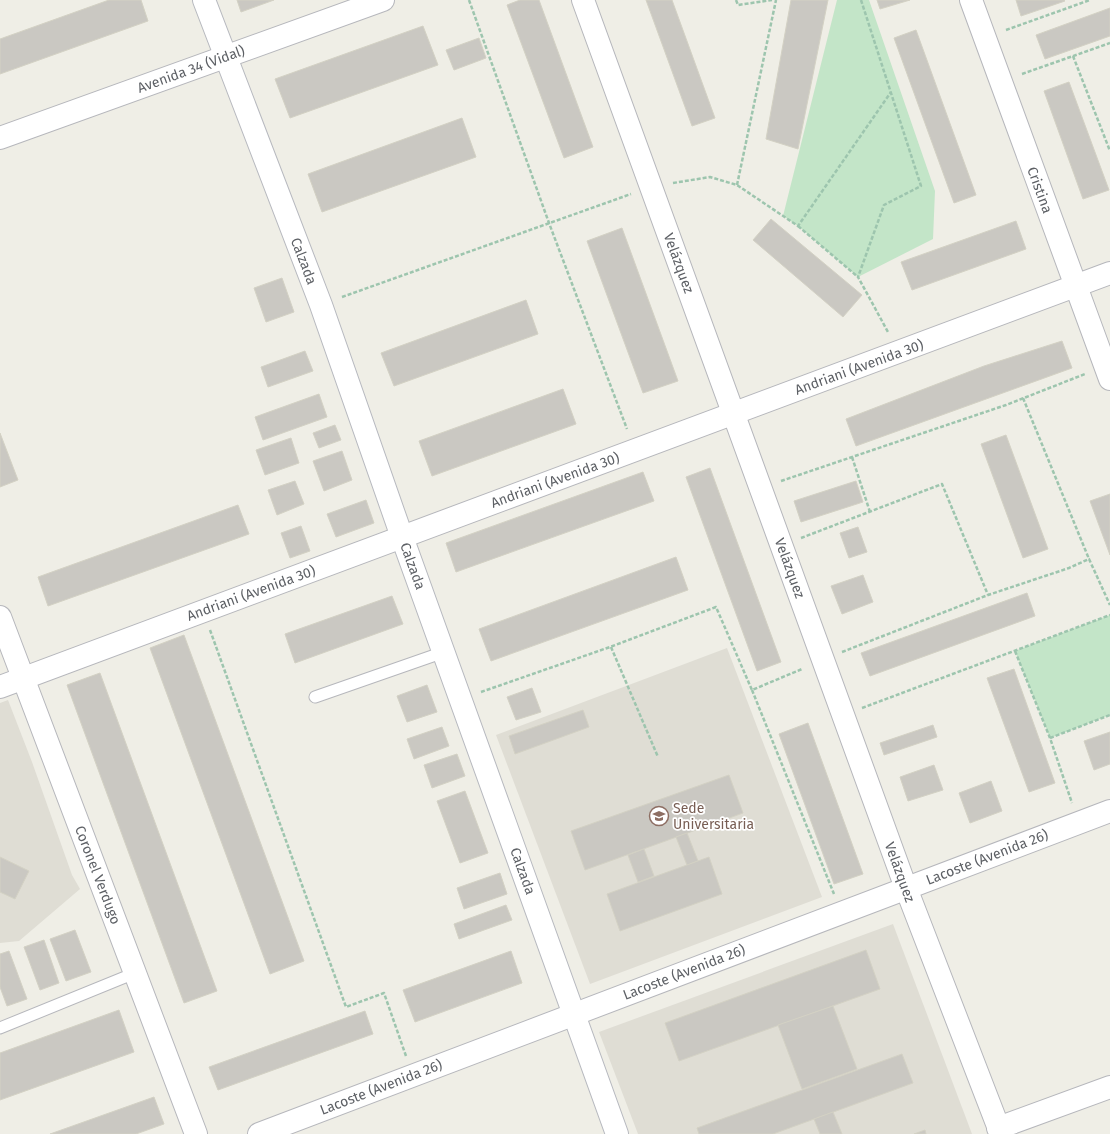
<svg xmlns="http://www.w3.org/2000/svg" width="1110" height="1134" font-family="'Fira Sans',sans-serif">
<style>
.education{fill:#dfddd4}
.green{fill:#c3e5c8}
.building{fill:#cac8c2;stroke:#d3d1c4}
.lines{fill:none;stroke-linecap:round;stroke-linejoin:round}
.lane-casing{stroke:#b6b7bc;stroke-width:13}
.street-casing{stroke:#b6b7bc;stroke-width:24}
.secondary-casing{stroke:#b7b9bf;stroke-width:24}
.path{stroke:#9dc5ae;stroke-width:2.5;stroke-dasharray:4 2;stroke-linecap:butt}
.lane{stroke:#fff;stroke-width:11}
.street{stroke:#fff;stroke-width:22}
.secondary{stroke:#fff;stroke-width:22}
.labels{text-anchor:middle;stroke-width:3.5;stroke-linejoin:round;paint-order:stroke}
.street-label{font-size:14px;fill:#5d6065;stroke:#fff}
.education-label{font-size:14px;fill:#785e54;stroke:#fff;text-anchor:start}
</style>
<rect width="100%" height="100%" fill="#efeee6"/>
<g class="education">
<path d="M727 648 822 897 590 984 496 735Z"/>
<path d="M8 700 32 762 72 875 80 889 19 941 0 943V703Z"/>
<path d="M893 924 972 1134H638L599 1032Z"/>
</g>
<g class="green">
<path d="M837 0H869L935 191 933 239 858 277 798 226 783 216Z"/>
<path d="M1110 615V715L1050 738 1015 651Z"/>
</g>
<g class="building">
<path d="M109 0H141L148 21 0 74V39Z"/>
<path d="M237 0H274L241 12Z"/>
<path d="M520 0H539L593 147 564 158 507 5Z"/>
<path d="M646 0H672L715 118 692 126Z"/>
<path d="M791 0H828L798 149 766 139Z"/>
<path d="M877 0H910L880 9Z"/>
<path d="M1016 0H1064L1065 1 1021 16Z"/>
<path d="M1110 8V36L1045 59 1036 35Z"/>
<path d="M423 26 438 65 290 118 275 79Z"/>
<path d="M916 30 976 195 954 203 894 38Z"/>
<path d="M479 38 486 58 454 70 446 50Z"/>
<path d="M1069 82 1109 190 1083 199 1044 91Z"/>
<path d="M462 118 476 157 322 212 308 174Z"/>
<path d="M771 219 862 295 843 317 753 240Z"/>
<path d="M1016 221 1026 249 912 290 901 262Z"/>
<path d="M622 228 678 381 643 393 587 241Z"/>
<path d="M282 278 294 312 266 322 254 288Z"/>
<path d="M526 300 538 334 394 386 381 353Z"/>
<path d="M1062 341 1072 368 856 446 846 419 984 366Z"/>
<path d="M305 351 313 371 268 387 261 367Z"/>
<path d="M563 389 576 424 432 476 419 441Z"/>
<path d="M319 394 327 417 263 440 255 417Z"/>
<path d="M335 425 341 440 319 448 313 433Z"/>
<path d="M0 433 18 480 0 487Z"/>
<path d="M1006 435 1048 549 1023 558 981 444Z"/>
<path d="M291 438 299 463 265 475 256 450Z"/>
<path d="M342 451 352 480 324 491 313 461Z"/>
<path d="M710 468 781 662 757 671 686 477Z"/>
<path d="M643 472 654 501 456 572 446 543Z"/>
<path d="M295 481 304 504 277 515 268 490Z"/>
<path d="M856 481 863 502 801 522 794 501Z"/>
<path d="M1110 494V555L1090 501Z"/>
<path d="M366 500 374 523 336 537 327 514Z"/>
<path d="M238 505 249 534 48 606 38 577Z"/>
<path d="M301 526 310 551 290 558 281 533Z"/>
<path d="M858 527 867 552 849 558 840 533Z"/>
<path d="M676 557 688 590 491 661 479 629Z"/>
<path d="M863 575 873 602 842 614 831 586Z"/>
<path d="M1027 593 1035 616 870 676 861 653Z"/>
<path d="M392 596 403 624 295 663 285 634Z"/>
<path d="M184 635 304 961 270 974 150 648Z"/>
<path d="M1014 669 1055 783 1029 792 987 678Z"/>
<path d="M100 673 217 991 184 1003 67 685Z"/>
<path d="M427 685 437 712 407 722 397 696Z"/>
<path d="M532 688 541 712 516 720 507 697Z"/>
<path d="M583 710 589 727 515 754 509 736Z"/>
<path d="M808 723 863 874 834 884 779 734Z"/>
<path d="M933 725 937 737 884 755 880 743Z"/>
<path d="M442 727 449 746 414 759 407 739Z"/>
<path d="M1110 732V764L1094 770 1084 741Z"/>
<path d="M457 754 465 776 432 788 424 765Z"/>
<path d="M934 765 943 790 908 801 900 777Z"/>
<path d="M729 775 743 813 585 870 571 831Z"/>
<path d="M991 781 1002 811 970 823 959 793Z"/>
<path d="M465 791 488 853 460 863 437 801Z"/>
<path d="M687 833 698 861 687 865 676 837Z"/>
<path d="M644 849 654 876 638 882 628 855Z"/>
<path d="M0 857 29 871 15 899 0 892Z"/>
<path d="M709 857 722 894 620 931 607 894Z"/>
<path d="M500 873 507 894 464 909 457 888Z"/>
<path d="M506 905 512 920 459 939 454 924Z"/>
<path d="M75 930 91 972 66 981 50 939Z"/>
<path d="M44 940 59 983 40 990 24 947Z"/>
<path d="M866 950 880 989 679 1061 665 1023Z"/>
<path d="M9 951 27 999 7 1006 0 987V954Z"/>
<path d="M511 951 522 983 415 1022 403 990Z"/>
<path d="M833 1006 857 1069 802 1089 778 1025Z"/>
<path d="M119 1010 134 1052 0 1100V1053Z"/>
<path d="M365 1011 373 1034 218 1090 209 1067Z"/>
<path d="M902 1054 913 1083 773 1134H699L697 1128Z"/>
<path d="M154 1097 164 1124 136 1134H50Z"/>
<path d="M833 1112 842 1134H820L814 1119Z"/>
<path d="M925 1130 926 1134H914Z"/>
</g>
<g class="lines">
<defs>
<g id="lane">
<path d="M315 697 444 652"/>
<path d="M0 1028 135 973"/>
</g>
<g id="street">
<path d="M583 0 906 888 1001 1134"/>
<path d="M971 0 1110 379"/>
<path d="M0 138 383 0"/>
<path d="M0 617 196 1134"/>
<path d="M0 687 1110 273"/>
<path d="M998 1128 1110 1087"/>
<path d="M259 1134 1110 811"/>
</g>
<path id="secondary" d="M204 0 321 305 402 537 617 1134"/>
</defs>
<use href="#lane" class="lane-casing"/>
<use href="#street" class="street-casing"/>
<use href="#secondary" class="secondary-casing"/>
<g class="path">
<path d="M469 0 549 223 627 429"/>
<path d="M736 0 738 5 772 0"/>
<path d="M861 0 921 186 884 205 858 277 888 332"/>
<path d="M1006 30 1090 0"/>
<path d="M1073 56 1110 151"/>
<path d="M1022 74 1110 43"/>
<path d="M673 183 710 177 737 185 798 226 891 92"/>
<path d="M737 185 776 0"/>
<path d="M798 226 858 277"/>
<path d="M342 297 631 194"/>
<path d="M1023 398 1089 559"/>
<path d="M852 457 870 512"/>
<path d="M781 481 1006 405 1085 374"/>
<path d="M801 538 942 484 988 595"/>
<path d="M210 630 346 1007 384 993 406 1056"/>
<path d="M611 647 658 757"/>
<path d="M1015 651 1050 738 1072 803"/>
<path d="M842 652 988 595 1069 568 1089 559 1110 605"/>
<path d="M752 690 834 894"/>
<path d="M481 692 610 647 716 607 752 690 802 669"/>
<path d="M862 708 1110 615"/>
<path d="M1050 738 1110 715"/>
</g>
<use href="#lane" class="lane"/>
<use href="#street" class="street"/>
<use href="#secondary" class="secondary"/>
</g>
<defs>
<symbol id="university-ring" viewBox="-11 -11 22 22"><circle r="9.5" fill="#fff" stroke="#8d6e63" stroke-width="1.5"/><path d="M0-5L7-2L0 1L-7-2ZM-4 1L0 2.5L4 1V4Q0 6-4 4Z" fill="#8d6e63"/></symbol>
</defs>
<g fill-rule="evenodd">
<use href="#university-ring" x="648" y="805" width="22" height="22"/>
</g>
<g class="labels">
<g class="street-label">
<text transform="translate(191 69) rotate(-20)" y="5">Avenida 34 (Vidal)</text>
<text transform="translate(1040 190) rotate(70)" y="5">Cristina</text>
<text transform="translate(304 261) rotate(69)" y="5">Calzada</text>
<text transform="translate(679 263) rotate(70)" y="5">Velázquez</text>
<text transform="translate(859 367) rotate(-20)" y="5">Andriani (Avenida 30)</text>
<text transform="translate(555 480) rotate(-20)" y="5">Andriani (Avenida 30)</text>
<text transform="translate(413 566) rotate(70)" y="5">Calzada</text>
<text transform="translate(790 568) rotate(70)" y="5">Velázquez</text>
<text transform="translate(251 593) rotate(-20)" y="5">Andriani (Avenida 30)</text>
<text transform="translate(987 857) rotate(-21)" y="5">Lacoste (Avenida 26)</text>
<text transform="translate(523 871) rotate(70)" y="5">Calzada</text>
<text transform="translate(900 872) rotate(70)" y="5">Velázquez</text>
<text transform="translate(98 875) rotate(69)" y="5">Coronel Verdugo</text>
<text transform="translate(684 972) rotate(-21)" y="5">Lacoste (Avenida 26)</text>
<text transform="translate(381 1087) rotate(-21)" y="5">Lacoste (Avenida 26)</text>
</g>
<g class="education-label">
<text x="673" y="813">Sede<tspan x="673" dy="16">Universitaria</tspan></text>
</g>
</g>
</svg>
